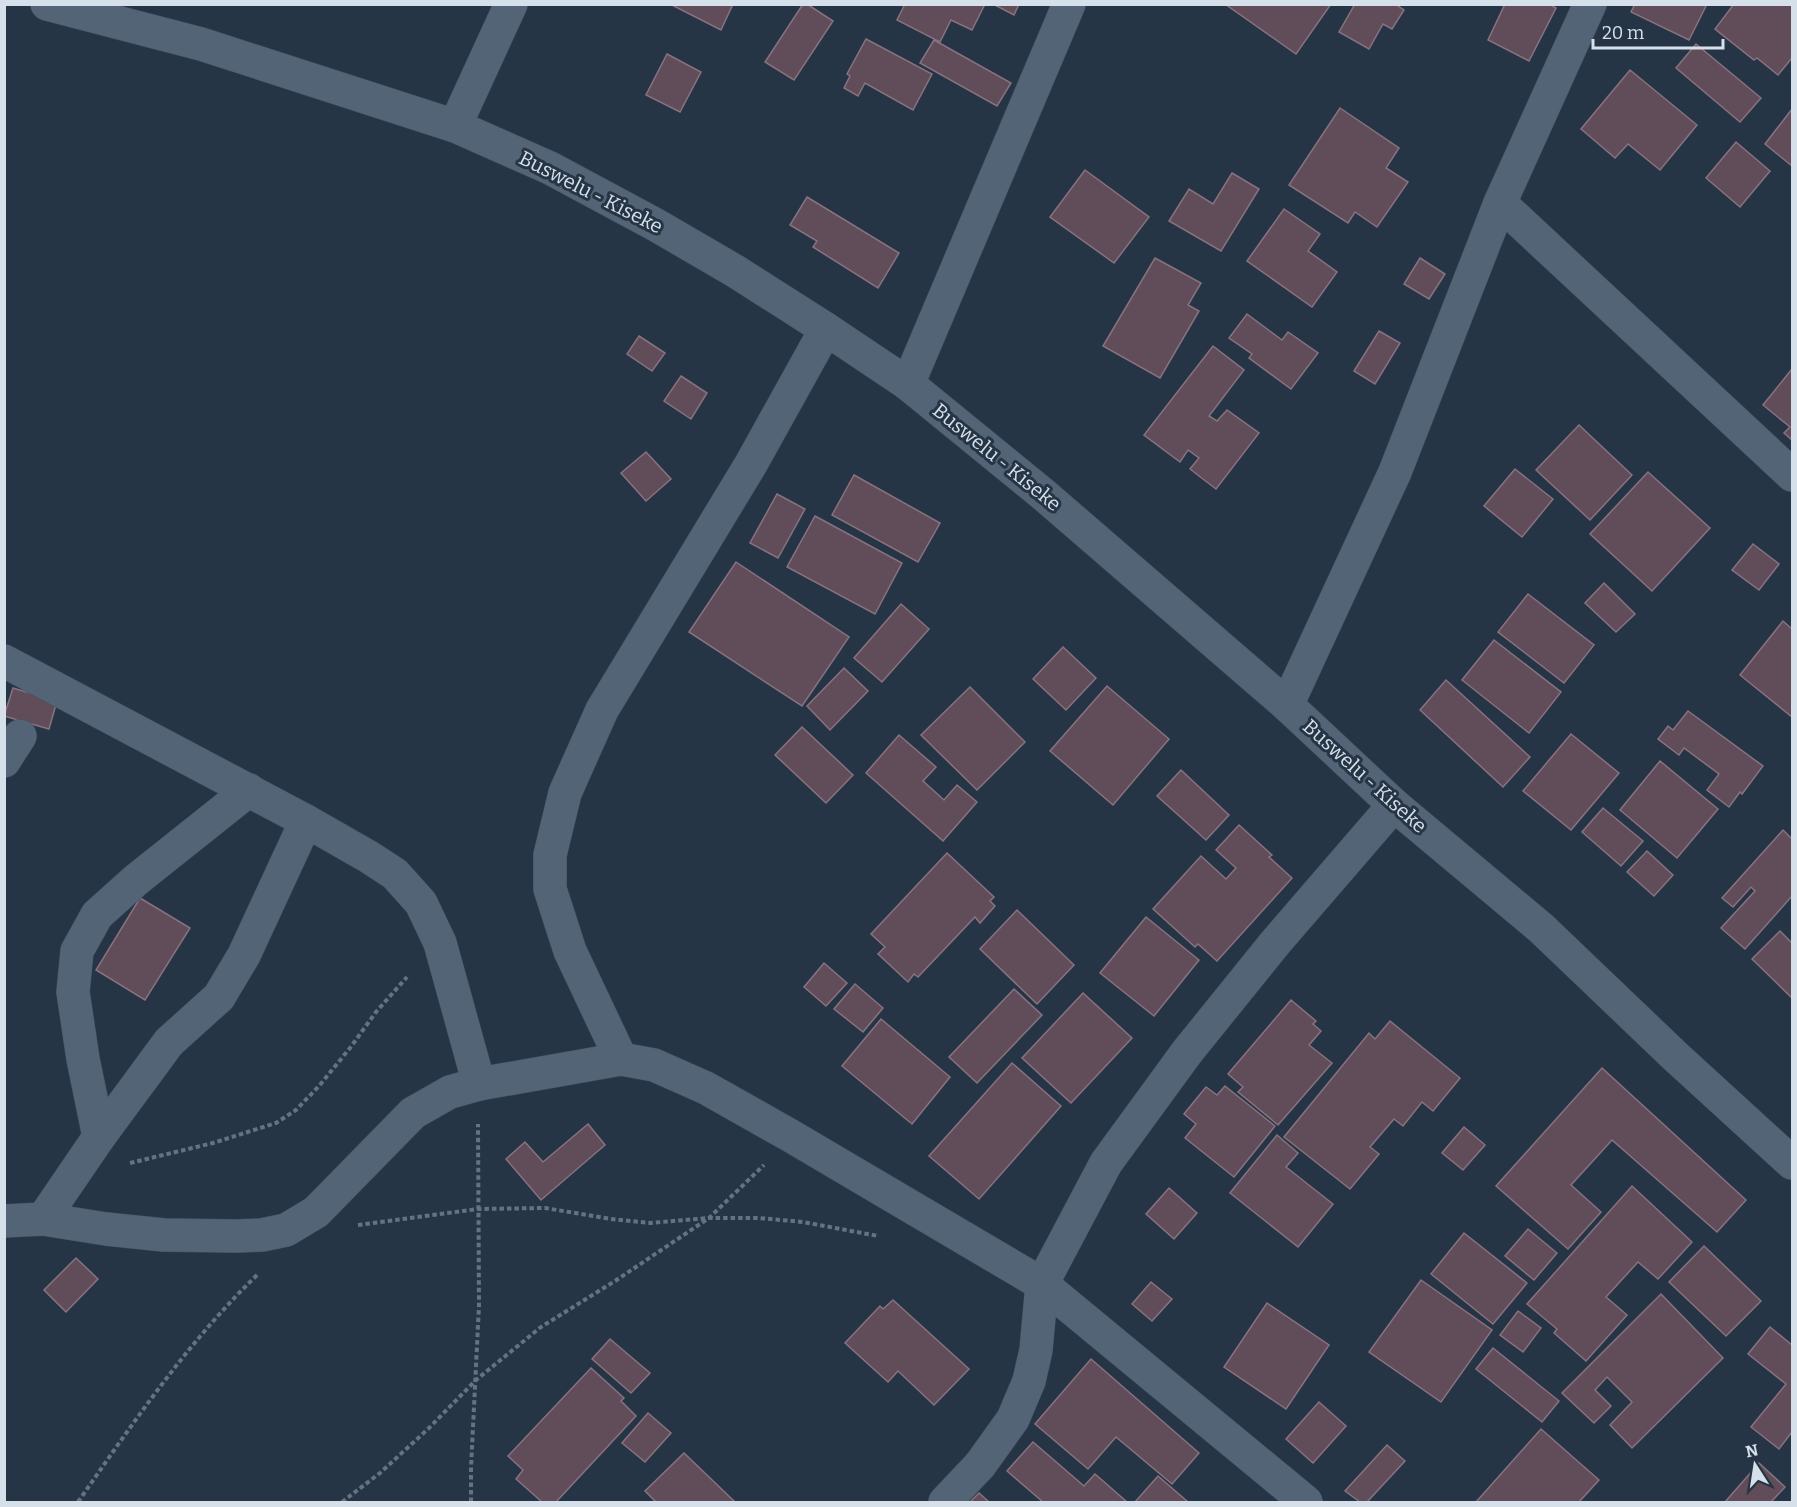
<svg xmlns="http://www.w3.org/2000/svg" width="1797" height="1507" font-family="Bitter,serif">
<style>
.building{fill:#614c59;stroke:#897280;stroke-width:1.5}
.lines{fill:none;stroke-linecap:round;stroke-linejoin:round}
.street-casing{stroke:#42505d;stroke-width:34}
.secondary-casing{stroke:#42505d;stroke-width:34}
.path{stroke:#657281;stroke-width:4;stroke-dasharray:4.5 3;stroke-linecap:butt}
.street{stroke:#536476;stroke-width:33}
.secondary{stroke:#536476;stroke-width:33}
.labels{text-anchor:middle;stroke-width:6;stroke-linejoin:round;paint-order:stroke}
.street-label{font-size:20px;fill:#d6e0ea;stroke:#263546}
</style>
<rect width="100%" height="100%" fill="#263546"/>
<g class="building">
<path d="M670 4H733L721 30Z"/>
<path d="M803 4H807L833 21 794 80 765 62Z"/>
<path d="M905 4H985L972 30 951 20 940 42 897 20Z"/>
<path d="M993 4H1019L1014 15Z"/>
<path d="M1225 4H1331L1296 54Z"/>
<path d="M1355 4H1395L1404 10 1392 29 1383 24 1369 49 1339 32Z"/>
<path d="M1505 4H1549L1556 8 1529 61 1488 40Z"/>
<path d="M1635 4H1707L1689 40 1631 12Z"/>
<path d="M1734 4H1792V58L1778 75 1757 58 1754 60 1715 29Z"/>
<path d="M866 39 932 74 913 110 865 83 858 96 844 88 850 76 847 74Z"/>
<path d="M934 40 1011 83 997 106 920 63Z"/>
<path d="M1696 44 1761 98 1740 122 1676 68Z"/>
<path d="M667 54 701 72 680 112 646 95Z"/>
<path d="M1630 70 1697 125 1660 170 1628 144 1615 158 1581 129Z"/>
<path d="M1340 108 1399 148 1386 168 1408 182 1377 227 1355 212 1348 223 1289 185Z"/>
<path d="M1792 109V166L1765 144Z"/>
<path d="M1736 142 1770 171 1740 207 1706 178Z"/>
<path d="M1085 170 1149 217 1114 263 1050 217Z"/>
<path d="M1232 173 1259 189 1221 251 1169 221 1189 189 1213 204Z"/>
<path d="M807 197 899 253 878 288 813 247 817 241 790 225Z"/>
<path d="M1284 209 1320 234 1308 251 1337 272 1312 307 1247 261Z"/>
<path d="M1155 258 1201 283 1188 305 1199 311 1160 378 1103 346Z"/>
<path d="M1420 258 1445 274 1429 299 1404 284Z"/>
<path d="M1247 314 1282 340 1288 332 1318 353 1291 389 1249 358 1252 354 1229 338Z"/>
<path d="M1379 331 1400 343 1375 384 1354 371Z"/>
<path d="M639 336 665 353 652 371 627 354Z"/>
<path d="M1213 346 1244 370 1209 416 1217 421 1227 410 1259 433 1216 489 1190 469 1199 458 1188 450 1180 462 1144 435Z"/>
<path d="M1792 369V440L1784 433 1790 427 1763 405Z"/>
<path d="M681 376 707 393 691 419 664 401Z"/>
<path d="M1579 425 1632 475 1590 520 1536 470Z"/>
<path d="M646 452 671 479 646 501 621 473Z"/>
<path d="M1515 469 1553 499 1522 537 1484 506Z"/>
<path d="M1648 472 1710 528 1652 591 1590 534Z"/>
<path d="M854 475 940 523 918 562 832 515Z"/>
<path d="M777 494 805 509 778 558 750 543Z"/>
<path d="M815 516 902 563 875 614 787 567Z"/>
<path d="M1753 544 1779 564 1759 590 1732 570Z"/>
<path d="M736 562 849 637 802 706 689 632Z"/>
<path d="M1604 583 1635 614 1616 632 1585 603Z"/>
<path d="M1528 594 1594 645 1564 683 1498 632Z"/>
<path d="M901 604 929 629 882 682 854 658Z"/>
<path d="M1783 621 1792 629V717L1740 675Z"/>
<path d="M1494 640 1561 692 1529 733 1462 680Z"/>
<path d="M1063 647 1096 678 1066 710 1033 679Z"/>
<path d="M844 668 868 691 830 730 807 706Z"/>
<path d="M1446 680 1530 757 1503 787 1420 710Z"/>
<path d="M1107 686 1169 739 1113 805 1050 751Z"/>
<path d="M970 687 1025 742 977 790 921 735Z"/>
<path d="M13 688 57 701 49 729 4 716Z"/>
<path d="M1688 711 1763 766 1742 794 1740 792 1729 807 1707 790 1719 774 1684 748 1679 755 1658 739 1668 726 1673 730Z"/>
<path d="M802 727 853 775 826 803 775 755Z"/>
<path d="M1571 734 1619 773 1571 830 1523 791Z"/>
<path d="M899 735 936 767 923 781 944 800 957 785 977 802 943 841 866 773Z"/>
<path d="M1660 761 1718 809 1677 858 1620 810Z"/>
<path d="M1181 770 1229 815 1206 840 1157 796Z"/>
<path d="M1603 808 1643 841 1621 866 1582 832Z"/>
<path d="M1239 825 1272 855 1269 857 1292 878 1217 961 1198 944 1195 947 1153 909 1201 856 1226 879 1236 868 1216 850Z"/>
<path d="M1783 830 1792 839V896L1745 949 1721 928 1755 891 1751 887 1733 907 1722 898Z"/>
<path d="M1647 851 1673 875 1654 896 1627 872Z"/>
<path d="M947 853 994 897 990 901 995 906 980 923 975 917 918 977 914 974 908 982 878 954 885 947 871 934Z"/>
<path d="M140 898 190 928 145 1000 96 970Z"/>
<path d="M1017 910 1074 965 1037 1004 980 949Z"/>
<path d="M1146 917 1199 960 1154 1016 1100 973Z"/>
<path d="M1780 931 1792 943V998L1752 959Z"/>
<path d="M824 963 847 983 826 1006 804 987Z"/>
<path d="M855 984 883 1008 863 1032 834 1009Z"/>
<path d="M1014 989 1042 1015 977 1083 949 1057Z"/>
<path d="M1083 993 1132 1038 1071 1103 1022 1058Z"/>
<path d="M1291 1000 1316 1021 1313 1024 1321 1031 1309 1045 1332 1063 1278 1125 1238 1092 1243 1087 1228 1074Z"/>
<path d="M881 1019 950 1077 912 1124 842 1066Z"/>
<path d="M1390 1021 1460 1078 1433 1111 1422 1102 1403 1126 1394 1119 1370 1147 1379 1154 1350 1189 1284 1137 1369 1033 1375 1039Z"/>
<path d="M1012 1063 1061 1106 979 1199 929 1156Z"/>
<path d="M1602 1068 1746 1200 1717 1232 1612 1140 1571 1185 1601 1212 1568 1249 1496 1186Z"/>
<path d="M1225 1086 1275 1126 1234 1177 1185 1138 1196 1124 1184 1114 1206 1087 1217 1095Z"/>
<path d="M588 1124 605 1145 541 1200 506 1159 525 1142 543 1162Z"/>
<path d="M1464 1127 1485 1145 1463 1170 1442 1153Z"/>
<path d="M1277 1135 1298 1153 1286 1167 1333 1204 1298 1247 1230 1193Z"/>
<path d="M1632 1186 1692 1242 1658 1279 1638 1262 1606 1297 1627 1315 1586 1361 1554 1333 1557 1329 1527 1304Z"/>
<path d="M1169 1188 1197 1213 1174 1239 1146 1214Z"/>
<path d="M1528 1229 1557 1253 1534 1280 1505 1256Z"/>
<path d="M1464 1233 1527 1283 1493 1324 1431 1274Z"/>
<path d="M1704 1246 1761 1301 1726 1336 1669 1282Z"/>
<path d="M76 1258 98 1279 66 1312 44 1290Z"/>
<path d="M1421 1280 1492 1330 1441 1402 1369 1352Z"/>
<path d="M1151 1282 1172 1299 1152 1321 1132 1304Z"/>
<path d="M1661 1294 1723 1358 1632 1448 1610 1425 1632 1402 1607 1377 1595 1390 1611 1406 1594 1423 1562 1393Z"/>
<path d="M893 1300 969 1369 934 1405 898 1371 888 1382 845 1343 880 1306 883 1309Z"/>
<path d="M1267 1303 1329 1345 1286 1409 1224 1367Z"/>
<path d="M1518 1311 1541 1328 1523 1352 1500 1335Z"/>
<path d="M1770 1327 1792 1345V1432L1779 1449 1751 1427 1786 1384 1748 1354Z"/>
<path d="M610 1339 650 1373 631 1393 592 1359Z"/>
<path d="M1493 1348 1559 1401 1542 1422 1476 1369Z"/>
<path d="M1091 1359 1199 1453 1172 1484 1116 1437 1088 1469 1035 1424Z"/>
<path d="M591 1368 624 1398 621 1401 636 1416 556 1502H542L516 1479 523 1470 508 1456Z"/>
<path d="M1319 1402 1346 1426 1313 1463 1286 1439Z"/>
<path d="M648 1413 671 1433 645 1462 622 1443Z"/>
<path d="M1541 1429 1599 1480 1579 1502H1476Z"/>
<path d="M1033 1442 1084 1486 1095 1474 1127 1502H1043L1007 1471Z"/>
<path d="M1387 1445 1405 1461 1367 1502H1360L1345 1491Z"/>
<path d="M684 1453 735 1502H656L645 1491Z"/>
<path d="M1759 1463 1785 1487 1771 1502H1725Z"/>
<path d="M1158 1476 1188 1502H1135Z"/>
<path d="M979 1493 989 1502H970Z"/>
</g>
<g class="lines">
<defs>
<g id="street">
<path d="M455 126 511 4"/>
<path d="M1500 203 1792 475"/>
<path d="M908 384 1069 4"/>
<path d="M4 661 306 821 369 857 395 874 421 903 440 943 479 1084"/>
<path d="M1287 705 1395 472 1500 203 1590 4"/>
<path d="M4 761 20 736"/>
<path d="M621 1059 570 951 550 889V855L565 793 602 710 751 464 826 329"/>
<path d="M99 1137 83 1059 73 992 77 951 97 915 136 880 249 790"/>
<path d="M43 1219 99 1137 169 1042 219 997 244 955 306 821"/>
<path d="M4 1221 43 1219 106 1229 164 1235 236 1236 262 1235 286 1230 316 1212 413 1113 450 1092 479 1084 621 1059 654 1065 706 1088 791 1136 1042 1284 1306 1502"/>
<path d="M945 1502 980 1465 1013 1419 1029 1381 1036 1350 1042 1284 1106 1163 1187 1052 1275 943 1394 805"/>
</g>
<path id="secondary" d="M47 4 201 44 455 126 550 168 656 225 735 271 826 329 908 384 1044 495 1287 705 1394 805 1541 928 1676 1057 1792 1163"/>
</defs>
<use href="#street" class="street-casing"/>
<use href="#secondary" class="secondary-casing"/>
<g class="path">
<path d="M130 1163 213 1143 276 1123 296 1110 319 1086 350 1048 376 1012 407 977"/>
<path d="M358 1225 478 1209 545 1208 611 1219 650 1223 709 1218H759L803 1222 878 1236"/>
<path d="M78 1502C133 1423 187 1343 257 1275"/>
<path d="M342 1502 380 1473 428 1429 476 1380 541 1327 615 1281 709 1218 764 1165"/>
<path d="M471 1502V1468L479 1305 478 1124"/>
</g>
<use href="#street" class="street"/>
<use href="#secondary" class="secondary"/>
</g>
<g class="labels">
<g class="street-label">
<text transform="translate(591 192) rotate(27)" y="7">Buswelu - Kiseke</text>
<text transform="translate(997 457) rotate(39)" y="7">Buswelu - Kiseke</text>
<text transform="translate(1365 776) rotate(42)" y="7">Buswelu - Kiseke</text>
</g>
</g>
<rect width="1797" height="1507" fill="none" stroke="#d6e0ea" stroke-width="12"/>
<g transform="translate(1755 1465) rotate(348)" stroke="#263546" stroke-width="4.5" paint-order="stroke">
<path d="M0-4.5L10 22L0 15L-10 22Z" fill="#d6e0ea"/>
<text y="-9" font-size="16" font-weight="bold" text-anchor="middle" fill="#d6e0ea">N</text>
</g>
<path d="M1593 39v9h130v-9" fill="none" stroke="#d6e0ea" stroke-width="3"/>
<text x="1602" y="39" font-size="18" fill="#d6e0ea" stroke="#263546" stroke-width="4.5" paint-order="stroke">20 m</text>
</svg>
